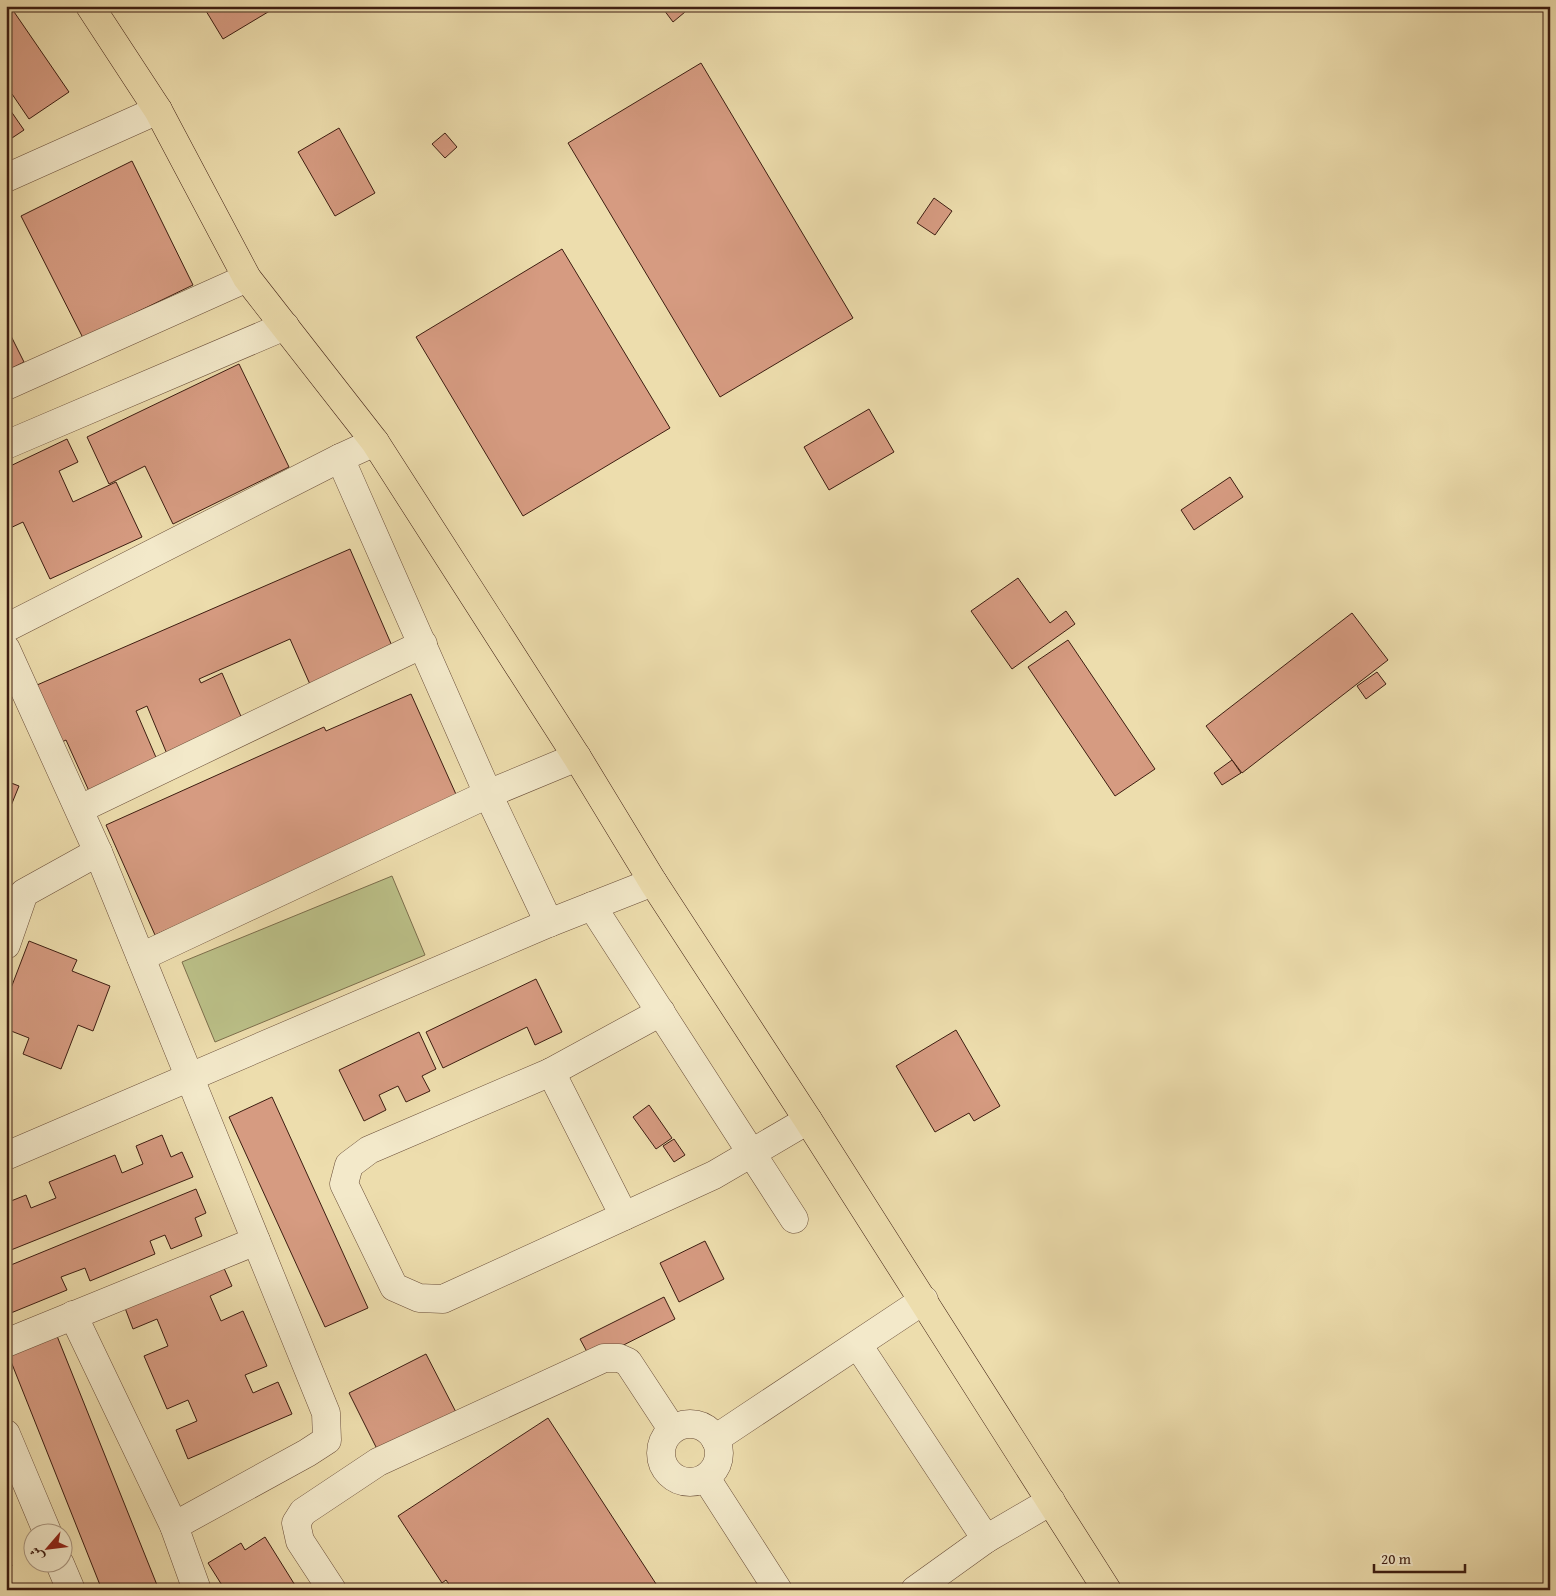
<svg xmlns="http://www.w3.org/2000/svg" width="1556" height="1596" font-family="'Gentium Book Plus',Amiri,serif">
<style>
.green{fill:#bbc088;stroke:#7c6e4c}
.building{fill:#d69b81;stroke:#3d1d11}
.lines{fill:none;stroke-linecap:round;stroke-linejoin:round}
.minor-casing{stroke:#694d38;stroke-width:29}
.major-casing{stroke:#3d1d11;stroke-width:29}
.minor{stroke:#f3e9ca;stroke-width:28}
.major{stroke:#edddad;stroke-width:28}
</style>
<rect width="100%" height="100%" fill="#edddad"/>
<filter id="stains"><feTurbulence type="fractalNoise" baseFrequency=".004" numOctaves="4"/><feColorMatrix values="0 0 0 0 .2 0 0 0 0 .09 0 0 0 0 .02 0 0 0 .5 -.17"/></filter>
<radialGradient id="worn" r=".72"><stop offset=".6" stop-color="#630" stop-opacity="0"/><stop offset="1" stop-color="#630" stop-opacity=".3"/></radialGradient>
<path class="green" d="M392 876 425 955 215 1042 182 962Z"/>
<g class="building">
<path d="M6 6H10L69 92 29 119 12 94 6 98Z"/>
<path d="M203 6H278L223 39Z"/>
<path d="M661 6H681L685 12 673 22Z"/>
<path d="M701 63 853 318 720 397 568 143Z"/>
<path d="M6 104 24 130 6 142Z"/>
<path d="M339 128 375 193 335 216 298 152Z"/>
<path d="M445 133 457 147 445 158 432 144Z"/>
<path d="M132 161 193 285 83 338 21 216Z"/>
<path d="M934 198 952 211 935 235 917 223Z"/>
<path d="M562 249 670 428 523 516 416 337Z"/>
<path d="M6 326 24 362 6 371Z"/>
<path d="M239 364 289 467 173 524 145 466 109 484 87 437Z"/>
<path d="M869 409 894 452 829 490 804 447Z"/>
<path d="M67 439 78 462 59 471 73 502 116 482 142 537 50 579 23 522 6 530V468Z"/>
<path d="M1230 477 1243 497 1194 530 1181 510Z"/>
<path d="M350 549 399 662 316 698 290 639 199 679 201 683 222 673 243 721 167 754 147 706 136 711 158 762 89 791 66 740 62 742 37 685Z"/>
<path d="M1018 578 1050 623 1066 611 1075 624 1012 669 971 611Z"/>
<path d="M1352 613 1388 660 1242 773 1206 726Z"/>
<path d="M1068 640 1155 769 1115 796 1028 667Z"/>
<path d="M1377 672 1386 684 1366 699 1357 686Z"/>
<path d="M411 694 459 801 155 935 106 825 324 727 326 731Z"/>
<path d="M1232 760 1241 773 1222 785 1214 773Z"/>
<path d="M6 781 19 786 6 818Z"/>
<path d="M29 941 77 960 72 971 110 986 93 1031 78 1025 61 1069 23 1054 29 1038 6 1029V986L11 988Z"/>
<path d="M536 979 562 1032 535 1045 527 1027 443 1068 426 1032Z"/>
<path d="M956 1030 1000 1106 974 1121 969 1113 935 1132 896 1066Z"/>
<path d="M419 1032 436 1069 422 1076 430 1091 406 1102 398 1086 379 1095 386 1110 364 1121 339 1070Z"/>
<path d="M272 1097 368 1308 325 1327 229 1117Z"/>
<path d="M649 1105 672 1138 656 1149 633 1117Z"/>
<path d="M162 1135 171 1157 182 1152 193 1177 6 1252V1203L26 1195 31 1208 56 1198 49 1182 115 1155 122 1173 143 1164 136 1146Z"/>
<path d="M674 1139 685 1155 674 1162 663 1146Z"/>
<path d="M196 1189 206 1213 195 1218 202 1236 171 1249 165 1235 150 1241 155 1254 90 1281 85 1268 61 1277 67 1290 6 1315V1267Z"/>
<path d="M705 1241 724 1279 679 1302 660 1263Z"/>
<path d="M223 1266 232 1286 210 1296 221 1321 243 1311 267 1366 245 1375 253 1393 278 1382 292 1414 188 1459 176 1430 197 1421 188 1400 167 1409 144 1356 168 1346 157 1319 133 1329 125 1308Z"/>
<path d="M664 1297 675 1319 592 1361 580 1339Z"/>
<path d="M57 1336 159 1590H102L8 1354Z"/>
<path d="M426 1354 459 1418 381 1457 349 1393Z"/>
<path d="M548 1418 660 1590H453L446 1580 442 1583 398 1516Z"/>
<path d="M265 1537 298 1590H225L208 1563 241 1543 245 1550Z"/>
<path d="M6 1546 12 1566 6 1568Z"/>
</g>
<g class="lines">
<defs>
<g id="minor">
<path d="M6 178 158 110"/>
<path d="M6 386 247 278"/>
<path d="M6 445 285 326"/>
<path d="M340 458 488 794 549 923"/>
<path d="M6 628 340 458 375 442"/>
<path d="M6 649 98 852 326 1413 327 1440 307 1453 174 1526"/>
<path d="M80 809 423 644"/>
<path d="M592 906 794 1219"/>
<path d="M6 945 24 893 98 852"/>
<path d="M141 957 488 794 577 757"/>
<path d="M661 1012 551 1072 369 1150 349 1165 344 1184 394 1287 419 1298 443 1299 714 1175 808 1120"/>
<path d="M551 1072 624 1216"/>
<path d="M6 1156 549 923 653 882"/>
<path d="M73 1315 174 1526 197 1590"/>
<path d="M6 1343 256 1241"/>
<path d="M858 1345 986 1539"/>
<circle cx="690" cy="1453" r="29"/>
<path d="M6 1434 48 1534"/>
<path d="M715 1439 924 1300"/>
<path d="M706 1478 778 1590"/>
<path d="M60 1564 71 1590"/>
<path d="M332 1590 300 1541 296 1523 303 1512 378 1462 604 1358H619L628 1362 672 1429"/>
<path d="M915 1590 986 1539 1051 1501"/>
</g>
<path id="major" d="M90 6 158 110 247 278 375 442 577 757 653 882 808 1120 1107 1590"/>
</defs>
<use href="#minor" class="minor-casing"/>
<use href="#major" class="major-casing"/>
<use href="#minor" class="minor"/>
<use href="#major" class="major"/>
</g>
<rect width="1556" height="1596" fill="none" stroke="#edddad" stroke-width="25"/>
<rect x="8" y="8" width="1541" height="1581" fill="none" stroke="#3d1d11" stroke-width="2.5"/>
<rect x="12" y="12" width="1531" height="1571" fill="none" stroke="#3d1d11"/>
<g transform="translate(48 1548) rotate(242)"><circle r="24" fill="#f3e9ca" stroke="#aa9780"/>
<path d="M0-4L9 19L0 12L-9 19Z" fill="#8f2418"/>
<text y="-8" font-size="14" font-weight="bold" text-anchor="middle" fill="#3d1d11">ش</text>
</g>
<path d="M1374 1564v8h91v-8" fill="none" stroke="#3d1d11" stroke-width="2.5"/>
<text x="1381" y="1564" font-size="15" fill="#3d1d11" stroke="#f3e9ca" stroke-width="4" paint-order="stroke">20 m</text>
<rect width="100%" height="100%" filter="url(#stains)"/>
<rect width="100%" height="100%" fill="url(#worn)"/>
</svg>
